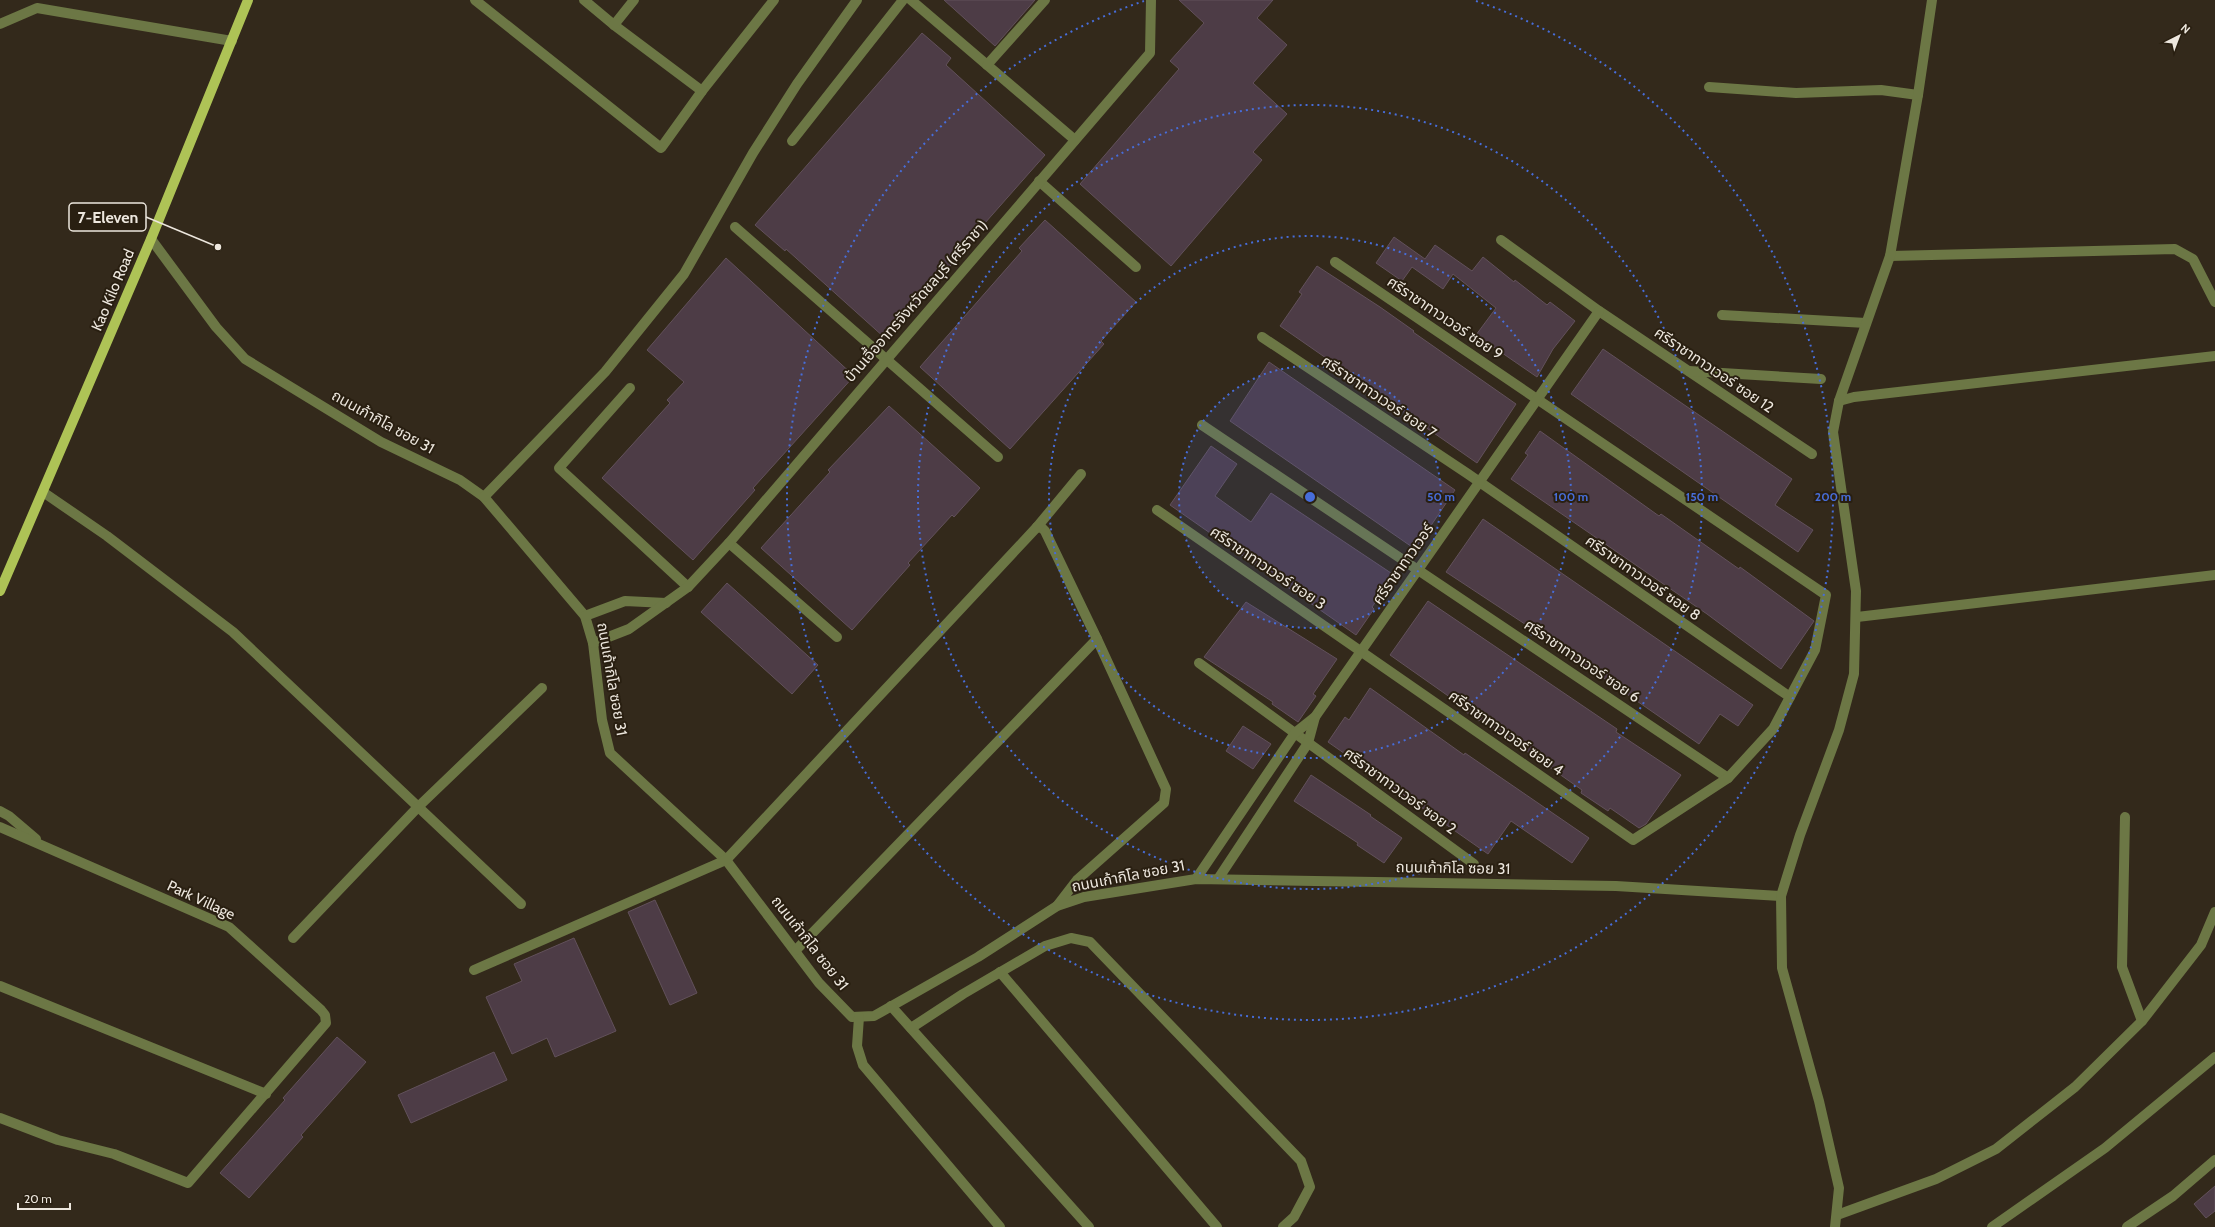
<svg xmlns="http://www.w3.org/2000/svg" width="2215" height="1227" font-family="Cabin,'Noto Sans Thai',sans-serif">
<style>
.building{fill:#4d3c46;stroke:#62515b}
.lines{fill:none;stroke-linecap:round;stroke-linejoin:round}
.minor{stroke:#6c7745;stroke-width:10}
.major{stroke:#aec356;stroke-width:10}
.ring{fill:none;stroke:#476dd9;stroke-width:2;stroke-dasharray:2 4}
.labels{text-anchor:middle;stroke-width:4;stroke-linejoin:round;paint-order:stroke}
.street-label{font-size:15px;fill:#ede7de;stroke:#291f11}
.centre{fill:#476dd9;stroke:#291f11;stroke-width:2}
.ring-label{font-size:12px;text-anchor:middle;font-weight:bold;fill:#476dd9;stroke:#291f11;stroke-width:4;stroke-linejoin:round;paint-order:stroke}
.leader{fill:none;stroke:#ede7de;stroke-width:1.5}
.callout-dot{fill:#ede7de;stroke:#291f11;stroke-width:1.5}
.callout{fill:#291f11;stroke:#ede7de;stroke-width:1.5}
.callout-label{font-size:16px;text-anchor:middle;font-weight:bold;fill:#ede7de}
</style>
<rect width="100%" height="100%" fill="#33291b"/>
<g class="building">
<path d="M944 0H1035L995 46Z"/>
<path d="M1179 0H1273L1257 18 1287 45 1253 83 1287 114 1253 152 1262 160 1171 266 1080 184 1179 69 1170 61 1204 23Z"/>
<path d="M922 33 951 58 946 65 1045 155 977 232 979 234 885 338 786 249 785 251 755 225Z"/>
<path d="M1045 220 1136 302 1101 341 1104 344 1010 449 920 367 1022 251 1019 248Z"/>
<path d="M1394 237 1425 259 1435 245 1472 271 1483 257 1514 282 1515 280 1547 305 1550 302 1575 321 1553 349 1537 377 1476 335 1496 308 1453 274 1443 289 1412 267 1402 281 1376 263Z"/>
<path d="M726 258 854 376 753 488 755 490 693 560 602 478 670 403 667 400 684 382 647 350Z"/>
<path d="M1317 266 1380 307 1414 331 1413 332 1516 404 1477 463 1280 326 1302 294 1299 292Z"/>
<path d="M1603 349 1792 479 1775 505 1813 530 1798 552 1571 394Z"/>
<path d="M1269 362 1455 490 1415 549 1230 421Z"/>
<path d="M889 406 980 488 954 517 952 515 908 563 910 565 852 630 761 548 830 472 828 470Z"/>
<path d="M1540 431 1659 516 1661 514 1739 569 1740 567 1814 621 1781 669 1707 614 1511 479 1528 455 1525 453Z"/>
<path d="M1211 446 1237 464 1215 496 1251 522 1271 493 1394 575 1372 607 1374 609 1356 635 1170 505Z"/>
<path d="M1483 519 1753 705 1738 726 1720 714 1699 744 1540 634 1446 572Z"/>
<path d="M727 583 818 665 792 694 701 612Z"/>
<path d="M1428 601 1617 729 1616 732 1681 775 1646 824 1639 828 1610 808 1608 811 1581 793 1582 790 1481 719 1479 721 1452 702 1454 700 1390 655Z"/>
<path d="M1246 602 1337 659 1313 694 1316 696 1298 722 1272 704 1273 702 1204 657Z"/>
<path d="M1370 688 1464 755 1465 753 1589 838 1572 863 1511 821 1488 854 1328 742 1345 717 1349 720Z"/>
<path d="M1243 726 1271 744 1253 769 1226 751Z"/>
<path d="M1311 775 1371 815 1370 816 1402 838 1384 863 1357 845 1358 843 1294 801Z"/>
<path d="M655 900 697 993 670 1005 628 912Z"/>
<path d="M574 938 616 1031 555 1057 547 1038 512 1054 486 997 522 981 514 964Z"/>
<path d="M337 1037 366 1062 301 1135 303 1137 249 1198 220 1173 285 1100 283 1098Z"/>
<path d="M494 1052 507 1080 411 1123 398 1095Z"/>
<path d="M2215 1186V1211L2206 1218 2194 1204Z"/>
</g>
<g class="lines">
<g class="minor">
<path d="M475 0 661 148 702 91 774 0"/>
<path d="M584 0 614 25 702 91"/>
<path d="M911 0 1075 140"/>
<path d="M0 24 37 8 232 41"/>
<path d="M614 25 634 0"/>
<path d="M987 65 1045 0"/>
<path d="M1709 87 1796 93 1881 90 1918 95"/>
<path d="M792 141 903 0"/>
<path d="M1039 181 1136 267"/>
<path d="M735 227 998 457"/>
<path d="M151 239 216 327 245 359 381 442 460 480 484 497 585 616 593 643 602 720 610 753 726 860 819 983 852 1017 874 1016 978 957 1057 906 1084 897 1196 879 1616 886 1781 896"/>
<path d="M1501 240 1599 311 1812 454"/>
<path d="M1890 256 2175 249 2193 259 2215 302"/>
<path d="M1722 315 1866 323"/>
<path d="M1262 337 1468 474 1790 697"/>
<path d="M1689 371 1821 379"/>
<path d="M630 388 559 468 688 587"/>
<path d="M1839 401 1854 397 2215 356"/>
<path d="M1202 425 1728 778"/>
<path d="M43 492 107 536 233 632 521 904"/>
<path d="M484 497 605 372 684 274 753 153 797 84 857 0"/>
<path d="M1157 510 1633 840 1728 778 1773 729 1815 650 1826 595 1335 262"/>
<path d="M1037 527 1042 528 1045 531 1097 639 1166 789 1164 803 1077 880 1057 906"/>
<path d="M729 543 837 637"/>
<path d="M585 616 625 601 666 603"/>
<path d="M1857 617 2215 575"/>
<path d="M593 643 629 629 688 587 729 543 1150 53 1151 0"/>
<path d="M1199 663 1474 864"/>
<path d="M0 811 9 816 36 839"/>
<path d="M2125 817 2122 967 2142 1021"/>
<path d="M0 827 229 927 321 1010 325 1015 326 1023 188 1183 114 1154 58 1140 0 1118"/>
<path d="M1196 879 1295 733 1315 717 1599 311"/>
<path d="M1218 879 1308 743 1315 717"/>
<path d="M293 938 418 807 542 688"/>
<path d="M796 950 1097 639"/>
<path d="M474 970 726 860 1037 527 1081 474"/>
<path d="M1000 972 1217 1227"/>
<path d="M0 986 266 1094"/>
<path d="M891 1006 1089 1227"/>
<path d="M859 1017 857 1046 863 1065 1000 1227"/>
<path d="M911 1028 963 994 1045 946 1071 938 1090 942 1301 1161 1310 1187 1294 1217 1283 1227"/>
<path d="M1837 1215 1936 1179 1996 1149 2075 1087 2142 1021 2201 945 2215 912"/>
<path d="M1835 1227 1839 1188 1819 1101 1782 968 1781 896 1800 835 1839 730 1854 674 1856 591 1833 432 1839 401 1890 256 1918 95 1932 0"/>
<path d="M1992 1227 2105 1148 2215 1057"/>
<path d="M2127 1227 2173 1196 2215 1160"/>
</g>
<path class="major" d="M0 591 151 239 248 0"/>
</g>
<circle cx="1310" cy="497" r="131" fill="#476dd9" fill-opacity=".12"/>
<g class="ring">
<circle cx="1310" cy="497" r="131"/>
<circle cx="1310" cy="497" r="261"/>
<circle cx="1310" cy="497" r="392"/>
<path d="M1476 1A523 523 0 1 1 1144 1"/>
</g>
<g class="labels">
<g class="street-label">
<text transform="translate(113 290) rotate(-67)" y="5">Kao Kilo Road</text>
<text transform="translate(916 301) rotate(-49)" y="5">บ้านเอื้ออาทรจังหวัดชลบุรี (ศรีราชา)</text>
<text transform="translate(1445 318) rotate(34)" y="5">ศรีราชาทาวเวอร์ ซอย 9</text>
<text transform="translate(1714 370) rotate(34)" y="5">ศรีราชาทาวเวอร์ ซอย 12</text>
<text transform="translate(1379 397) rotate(34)" y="5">ศรีราชาทาวเวอร์ ซอย 7</text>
<text transform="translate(383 422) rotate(29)" y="5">ถนนเก้ากิโล ซอย 31</text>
<text transform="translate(1403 564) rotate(-55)" y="5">ศรีราชาทาวเวอร์</text>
<text transform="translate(1268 568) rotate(34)" y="5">ศรีราชาทาวเวอร์ ซอย 3</text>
<text transform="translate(1643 578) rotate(35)" y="5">ศรีราชาทาวเวอร์ ซอย 8</text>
<text transform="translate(1582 661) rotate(34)" y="5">ศรีราชาทาวเวอร์ ซอย 6</text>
<text transform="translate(612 679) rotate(80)" y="5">ถนนเก้ากิโล ซอย 31</text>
<text transform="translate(1506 733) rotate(35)" y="5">ศรีราชาทาวเวอร์ ซอย 4</text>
<text transform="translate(1400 791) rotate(36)" y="5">ศรีราชาทาวเวอร์ ซอย 2</text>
<text transform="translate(1453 868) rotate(1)" y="5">ถนนเก้ากิโล ซอย 31</text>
<text transform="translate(1128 876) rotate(-11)" y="5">ถนนเก้ากิโล ซอย 31</text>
<text transform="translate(201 900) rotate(25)" y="5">Park Village</text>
<text transform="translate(810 943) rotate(52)" y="5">ถนนเก้ากิโล ซอย 31</text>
</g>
</g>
<circle cx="1310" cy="497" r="6" class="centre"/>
<g class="ring-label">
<text x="1441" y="501">50 m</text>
<text x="1571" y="501">100 m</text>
<text x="1702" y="501">150 m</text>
<text x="1833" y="501">200 m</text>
</g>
<path class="leader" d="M218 247L146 217"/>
<circle class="callout-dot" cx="218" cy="247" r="4"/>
<rect class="callout" x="69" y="203" width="77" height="28" rx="4"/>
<g class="callout-label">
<text x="108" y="223">7-Eleven</text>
</g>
<g transform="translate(2179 36) rotate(42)" stroke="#291f11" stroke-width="3" paint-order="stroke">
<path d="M0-3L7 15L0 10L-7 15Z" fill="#ede7de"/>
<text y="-6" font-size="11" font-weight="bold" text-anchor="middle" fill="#ede7de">N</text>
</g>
<path d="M18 1203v6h52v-6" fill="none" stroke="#ede7de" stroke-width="2"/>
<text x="24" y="1203" font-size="12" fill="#ede7de" stroke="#291f11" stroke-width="3" paint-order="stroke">20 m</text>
</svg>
